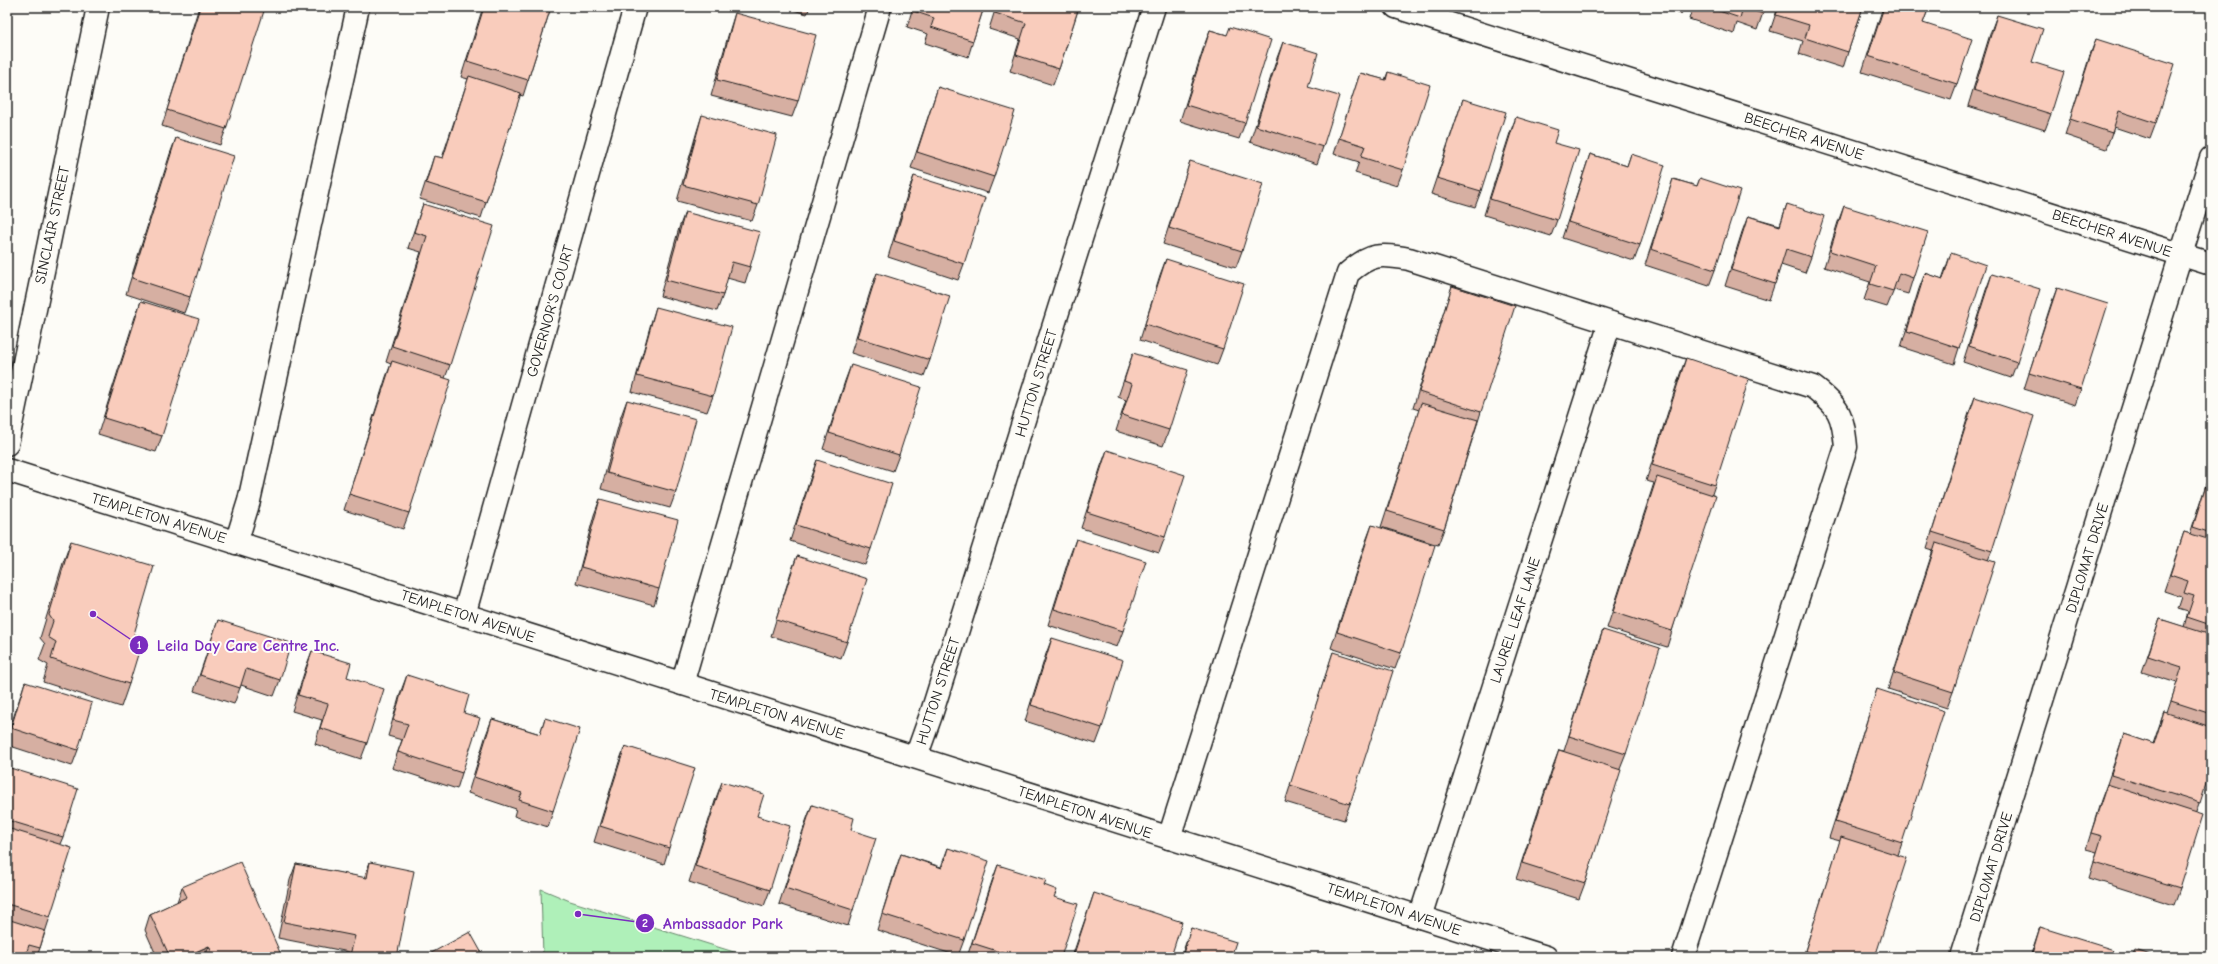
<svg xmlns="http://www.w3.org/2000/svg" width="2218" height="964" font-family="'Comic Neue',sans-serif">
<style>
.green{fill:#aff0b9;stroke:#66866a}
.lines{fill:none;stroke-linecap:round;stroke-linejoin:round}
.minor-casing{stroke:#1c1c1c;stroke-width:25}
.minor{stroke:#fdfcf7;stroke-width:22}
.wall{fill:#d6afa2;stroke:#1c1c1c}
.shaded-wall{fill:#ae8f84;stroke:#1c1c1c}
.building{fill:#f9ccbc;stroke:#1c1c1c}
.labels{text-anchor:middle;stroke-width:4;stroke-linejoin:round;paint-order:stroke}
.street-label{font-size:15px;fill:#1c1c1c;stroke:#fdfcf7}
.leader{fill:none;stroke:#7b2cbf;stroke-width:1.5}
.callout-dot{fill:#7b2cbf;stroke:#fdfcf7;stroke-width:1.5}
.mark-label{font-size:12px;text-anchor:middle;font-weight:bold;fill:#fff}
.callout-label{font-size:16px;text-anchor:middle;font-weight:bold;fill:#7b2cbf;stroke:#fdfcf7;stroke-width:4;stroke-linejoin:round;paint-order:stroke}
</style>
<rect width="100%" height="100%" fill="#fdfcf7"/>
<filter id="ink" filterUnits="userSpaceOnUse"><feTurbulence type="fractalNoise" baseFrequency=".025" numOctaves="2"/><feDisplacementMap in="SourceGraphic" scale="8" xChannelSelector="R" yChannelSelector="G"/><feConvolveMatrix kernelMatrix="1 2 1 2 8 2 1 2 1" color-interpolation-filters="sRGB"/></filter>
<g filter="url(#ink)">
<path class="green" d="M541 889 570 901 750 957H543Z"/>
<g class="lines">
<defs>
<g id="minor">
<path d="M1396 7 2211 264"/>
<path d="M7 444 98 7"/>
<path d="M7 470 1546 957"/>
<path d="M236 543 249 501 358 7"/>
<path d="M464 615 635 7"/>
<path d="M682 684 880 7"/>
<path d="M916 757 931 715 1154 7"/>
<path d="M1169 838 1348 273C1371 253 1380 254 1409 259L1813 387C1839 407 1843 414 1846 447L1683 957"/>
<path d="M1420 917 1610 323"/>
<path d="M1962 957 2211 158"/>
</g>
</defs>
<use href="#minor" class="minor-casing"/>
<use href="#minor" class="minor"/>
</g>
<g class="wall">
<path d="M199 7H251L226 129 220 145 162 126Z"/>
<path d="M483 7H551L528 80 523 96 520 95 486 202 481 218 420 199 434 156 442 158 468 79 461 77Z"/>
<path d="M783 7H810L807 14Z"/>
<path d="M913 7H984L973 41 968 57 925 43 928 34 907 27Z"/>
<path d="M996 7H1079L1059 69 1053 85 1010 71 1020 39 989 29Z"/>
<path d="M1660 7H1684L1681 14Z"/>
<path d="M1693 7H1765L1757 30 1737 23 1734 34 1689 19Z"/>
<path d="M1778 7H1863L1848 52 1843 68 1799 54 1803 41 1770 31Z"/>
<path d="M1883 7H1929L1923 23 1957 84 1951 100 1862 72Z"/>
<path d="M735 13 798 101 792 117 711 96 730 29Z"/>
<path d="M1997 15 2032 62 2051 114 2045 130 1968 106 1991 31Z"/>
<path d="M1210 30 1227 35 1245 123 1239 139 1180 121 1204 46Z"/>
<path d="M2096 39 2156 123 2150 139 2114 127 2106 149 2065 135 2090 55Z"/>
<path d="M1283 42 1308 87 1323 147 1317 164 1250 142 1277 58Z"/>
<path d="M1388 72 1403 170 1397 186 1355 173 1359 162 1334 154 1355 89 1360 73 1385 80Z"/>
<path d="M938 87 994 177 988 193 911 168Z"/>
<path d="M1463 99 1481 191 1475 207 1431 194Z"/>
<path d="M702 115 758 205 752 221 677 201 697 131Z"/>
<path d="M1516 117 1554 143 1557 220 1551 236 1484 215 1510 133Z"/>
<path d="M176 138 190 297 184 313 126 294 170 154Z"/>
<path d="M1590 154 1627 166 1631 154 1640 245 1634 261 1562 238Z"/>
<path d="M1190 161 1242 251 1236 267 1163 244 1185 177Z"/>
<path d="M914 176 964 264 958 280 888 257 908 192Z"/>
<path d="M1700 178 1715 270 1709 286 1645 265 1668 195 1673 179 1697 186Z"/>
<path d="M423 204 450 365 445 378 409 513 403 529 344 510 386 377 391 364 386 362 421 252 408 248Z"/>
<path d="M1787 204 1811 257 1805 273 1781 265 1769 300 1725 286 1742 232 1748 216 1780 225Z"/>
<path d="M1844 206 1913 278 1908 294 1894 290 1887 307 1864 300 1870 282 1824 267 1838 222Z"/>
<path d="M685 212 750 267 745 283 727 278 723 295 717 311 660 296 679 228Z"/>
<path d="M1951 253 1959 348 1954 364 1901 347 1919 289 1925 273 1942 279Z"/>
<path d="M1166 259 1223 349 1217 365 1140 340 1160 275Z"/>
<path d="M877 273 930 360 924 376 851 353 871 289Z"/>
<path d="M1992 274 2017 362 2011 378 1963 362 1986 290Z"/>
<path d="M1452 286 1481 412 1444 529 1438 545 1381 527 1419 410 1413 408 1447 302Z"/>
<path d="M2057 288 2081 389 2075 405 2024 389 2051 304Z"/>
<path d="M141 301 162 436 156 452 98 434 135 317Z"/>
<path d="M656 307 713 396 707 412 632 392 651 323Z"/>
<path d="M1133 353 1169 430 1163 446 1116 431 1126 400 1118 397Z"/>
<path d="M1686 358 1715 485 1712 494 1672 631 1667 647 1607 628 1654 483 1646 481 1680 374Z"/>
<path d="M851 365 899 455 893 471 823 449 845 381Z"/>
<path d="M1975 397 1992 551 1988 560 1953 692 1947 708 1888 689 1933 550 1927 548 1969 413Z"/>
<path d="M627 400 676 492 670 508 601 489 621 416Z"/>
<path d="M1107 450 1165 537 1159 553 1081 528 1101 466Z"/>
<path d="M817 460 871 549 865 565 790 541 811 476Z"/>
<path d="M2209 475 2211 476V768L2196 812 2180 888 2174 905 2089 878 2097 852 2086 849 2101 800 2107 784 2124 734 2153 744 2164 712 2167 713 2177 683 2142 672 2160 619 2184 627 2188 612 2178 609 2182 597 2164 591 2184 532 2190 534Z"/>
<path d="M600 499 659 589 654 605 576 583 594 515Z"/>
<path d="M1372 525 1401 653 1395 669 1331 648 1366 541Z"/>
<path d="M1076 539 1123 631 1117 647 1048 625 1070 555Z"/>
<path d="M71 541 134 634 129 684 121 707 43 682 48 665 39 660 45 644 40 638 63 563Z"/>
<path d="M797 556 847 642 841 658 771 636 791 572Z"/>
<path d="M218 620 280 680 274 696 241 685 234 704 194 691Z"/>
<path d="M1603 630 1626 754 1620 769 1585 883 1579 899 1516 879 1553 766 1559 750 1564 751 1597 646Z"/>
<path d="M1052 638 1102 728 1096 744 1025 721 1046 654Z"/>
<path d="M312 651 367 743 361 759 315 744 322 720 292 711 306 667Z"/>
<path d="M1333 652 1350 804 1344 820 1285 802 1328 668Z"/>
<path d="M407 675 464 713 462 773 457 789 392 768 402 740 388 736 401 691Z"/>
<path d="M25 682 78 750 72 766 7 745V737Z"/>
<path d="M1877 689 1902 843 1898 855 1875 957H1803L1840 841 1829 838 1872 705Z"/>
<path d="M545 718 553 811 548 827 514 816 516 809 468 793 486 735 492 719 540 734Z"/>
<path d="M625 746 669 848 664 864 594 842 619 762Z"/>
<path d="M7 767 63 837 60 844 50 917 37 957H7Z"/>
<path d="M722 782 757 816 770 890 764 906 689 882 716 798Z"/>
<path d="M812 805 851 830 853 910 848 926 779 904 806 821Z"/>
<path d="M948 848 964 940 958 956 877 930 895 871 901 854 941 867Z"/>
<path d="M370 862 397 957H348L349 952 278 938 290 880 296 864 364 878Z"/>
<path d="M998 865 1044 885 1054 897 1061 957H967L992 881Z"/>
<path d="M182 887 282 957H157L145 930 150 914 177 902Z"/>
<path d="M1094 893 1171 957H1072Z"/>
<path d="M2040 927 2111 957H2030Z"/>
<path d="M1191 928 1231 957H1181Z"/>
</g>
<path class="shaded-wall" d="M209 946 205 957H184Z"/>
<g class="building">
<path d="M200 7H251L264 11 226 129 167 110Z"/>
<path d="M484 7H551L528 80 467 61Z"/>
<path d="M914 7H984L973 41 931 27 934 18 913 11Z"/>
<path d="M997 7H1079L1059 69 1016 55 1026 23 995 13Z"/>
<path d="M1707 7H1765L1763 14 1743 7 1740 18Z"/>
<path d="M1779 7H1863L1848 52 1805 38 1809 25 1776 15Z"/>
<path d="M1884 7H1929L1923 23 1972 39 1957 84 1868 56Z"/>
<path d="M735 13 816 35 798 101 717 80Z"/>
<path d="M1997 15 2043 29 2032 62 2064 72 2051 114 1974 90Z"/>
<path d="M1230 27 1271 40 1245 123 1186 105 1210 30 1227 35Z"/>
<path d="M2096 39 2175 64 2156 123 2119 111 2112 133 2070 119Z"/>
<path d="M1283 42 1318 53 1308 87 1339 96 1323 147 1256 126Z"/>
<path d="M1388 72 1430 85 1403 170 1361 157 1365 146 1339 138 1360 73 1386 80Z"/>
<path d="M469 76 521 93 486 202 426 183 434 156 443 158Z"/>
<path d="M938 87 1015 111 994 177 917 152Z"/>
<path d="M1463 99 1506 112 1481 191 1437 178Z"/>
<path d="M702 115 777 135 758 205 683 185Z"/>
<path d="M1516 117 1558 130 1554 143 1579 150 1557 220 1490 199Z"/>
<path d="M176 138 234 156 190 297 132 278Z"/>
<path d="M1590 154 1627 166 1631 154 1665 165 1640 245 1568 222Z"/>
<path d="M1190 161 1263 184 1242 251 1169 228Z"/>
<path d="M914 176 985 198 964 264 894 241Z"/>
<path d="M1700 178 1740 191 1715 270 1651 249 1673 179 1697 186Z"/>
<path d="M423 204 494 226 450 365 392 346 427 236 414 232Z"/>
<path d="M1787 204 1824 216 1811 257 1786 249 1775 284 1731 270 1748 216 1780 226Z"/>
<path d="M1844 206 1928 232 1913 278 1899 273 1893 291 1870 284 1876 266 1830 251Z"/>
<path d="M685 212 760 232 750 267 732 262 723 295 666 280Z"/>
<path d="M1951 253 1986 265 1959 348 1907 331 1925 273 1943 279Z"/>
<path d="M1166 259 1244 284 1223 349 1145 324Z"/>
<path d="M877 273 950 296 930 360 857 337Z"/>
<path d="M1992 274 2040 289 2017 362 1969 346Z"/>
<path d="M1452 286 1515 306 1481 412 1419 392Z"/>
<path d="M2057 288 2108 304 2081 389 2029 373Z"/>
<path d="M141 301 199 319 162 436 104 418Z"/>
<path d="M656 307 732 327 713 396 637 376Z"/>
<path d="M1133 353 1188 370 1169 430 1122 415 1132 384 1124 381Z"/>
<path d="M1686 358 1749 379 1715 485 1652 465Z"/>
<path d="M392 361 451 380 409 513 349 494Z"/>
<path d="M851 365 921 387 899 455 829 433Z"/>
<path d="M1975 397 2034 416 1992 551 1932 532Z"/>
<path d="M627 400 696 419 676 492 607 473Z"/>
<path d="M1421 403 1478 420 1444 529 1387 511Z"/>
<path d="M1107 450 1185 475 1165 537 1087 512Z"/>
<path d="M817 460 892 484 871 549 796 525Z"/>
<path d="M2209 475 2211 476V533L2193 527Z"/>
<path d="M1657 477 1716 496 1672 631 1613 612Z"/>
<path d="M600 499 678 520 659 589 581 567Z"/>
<path d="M1372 525 1435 545 1401 653 1337 632Z"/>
<path d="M2184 532 2211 540V625L2187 617 2194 596 2184 593 2188 581 2170 575Z"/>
<path d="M1076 539 1146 561 1123 631 1054 609Z"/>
<path d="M71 541 154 566 134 634 143 638 129 684 51 659 56 642 48 637 53 621 49 615Z"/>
<path d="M1936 543 1995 562 1953 692 1894 673Z"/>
<path d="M797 556 867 579 847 642 776 620Z"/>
<path d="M2160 619 2211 635V714L2171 701 2182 667 2148 656Z"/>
<path d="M218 620 291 643 280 680 246 669 240 688 200 675Z"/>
<path d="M1603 630 1660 648 1626 754 1569 736Z"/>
<path d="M1052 638 1123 660 1102 728 1031 705Z"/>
<path d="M312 651 351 663 347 677 384 689 367 743 320 728 328 704 298 695Z"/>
<path d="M1333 652 1393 671 1350 804 1290 785Z"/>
<path d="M407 675 469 695 464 713 480 718 462 773 398 752 408 724 393 720Z"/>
<path d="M25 682 92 703 78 750 11 728Z"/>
<path d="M1877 689 1944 711 1902 843 1835 822Z"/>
<path d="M2164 712 2211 727V768L2200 803 2111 775 2124 734 2154 744Z"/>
<path d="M545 718 580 729 553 811 519 800 522 793 474 777 492 719 540 734Z"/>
<path d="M625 746 695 768 669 848 600 826Z"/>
<path d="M1559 750 1621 770 1585 883 1522 863Z"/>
<path d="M7 767 78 789 63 837 7 820Z"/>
<path d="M722 782 764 794 757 816 790 826 770 890 695 866Z"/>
<path d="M2107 784 2203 815 2180 888 2094 862 2102 836 2091 833Z"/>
<path d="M812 805 854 818 851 830 876 838 853 910 785 888Z"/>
<path d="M7 828 72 848 50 917 7 904Z"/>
<path d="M1841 837 1907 858 1875 957H1825L1805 951Z"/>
<path d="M948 848 989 861 964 940 882 914 901 854 942 868Z"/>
<path d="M240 862 282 957H214L209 946 184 957H170L150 914 187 897 182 887Z"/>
<path d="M370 862 414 871 397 957H360L350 955 355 936 284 922 296 864 367 878Z"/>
<path d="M998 865 1046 880 1044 885 1057 890 1054 897 1078 904 1061 957H1016L972 943Z"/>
<path d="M1094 893 1182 922 1171 957H1073Z"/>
<path d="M7 919 45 931 40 948 29 945 25 957H7Z"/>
<path d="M2040 927 2114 950 2111 957H2031Z"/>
<path d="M1191 928 1236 942 1231 957H1182Z"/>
<path d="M470 932 484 957H424Z"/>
<path d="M2135 950 2157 957H2132Z"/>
<path d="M1285 955 1292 957H1284Z"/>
</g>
</g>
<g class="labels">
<g class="street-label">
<text transform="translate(1804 136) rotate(18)" y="5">BEECHER AVENUE</text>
<text transform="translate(52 225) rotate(-78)" y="5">SINCLAIR STREET</text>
<text transform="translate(2112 233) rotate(18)" y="5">BEECHER AVENUE</text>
<text transform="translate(550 311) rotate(-74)" y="5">GOVERNOR'S COURT</text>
<text transform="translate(1036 383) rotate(-73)" y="5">HUTTON STREET</text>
<text transform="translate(159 518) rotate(17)" y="5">TEMPLETON AVENUE</text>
<text transform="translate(2087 558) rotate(-73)" y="5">DIPLOMAT DRIVE</text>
<text transform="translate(468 616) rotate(18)" y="5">TEMPLETON AVENUE</text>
<text transform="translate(1515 620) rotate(-72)" y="5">LAUREL LEAF LANE</text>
<text transform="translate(938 691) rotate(-72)" y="5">HUTTON STREET</text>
<text transform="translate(777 714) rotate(17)" y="5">TEMPLETON AVENUE</text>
<text transform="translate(1085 812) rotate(18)" y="5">TEMPLETON AVENUE</text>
<text transform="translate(1991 867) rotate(-73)" y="5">DIPLOMAT DRIVE</text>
<text transform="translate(1394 909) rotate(18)" y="5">TEMPLETON AVENUE</text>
</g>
</g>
<path class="leader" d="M93 614L139 645M578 914L645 923"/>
<g class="callout-dot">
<circle cx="93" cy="614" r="4"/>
<circle cx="578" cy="914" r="4"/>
<circle cx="139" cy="645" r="10"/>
<circle cx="645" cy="923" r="10"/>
</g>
<g class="mark-label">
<text x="139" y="649">1</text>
<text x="645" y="927">2</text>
</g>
<g class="callout-label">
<text x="248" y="651">Leila Day Care Centre Inc.</text>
<text x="723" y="929">Ambassador Park</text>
</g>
<rect width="2218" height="964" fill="none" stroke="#fdfcf7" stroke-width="24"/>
<rect x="12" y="12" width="2194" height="940" fill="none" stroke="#1c1c1c" stroke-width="1.5" filter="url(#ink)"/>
</svg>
